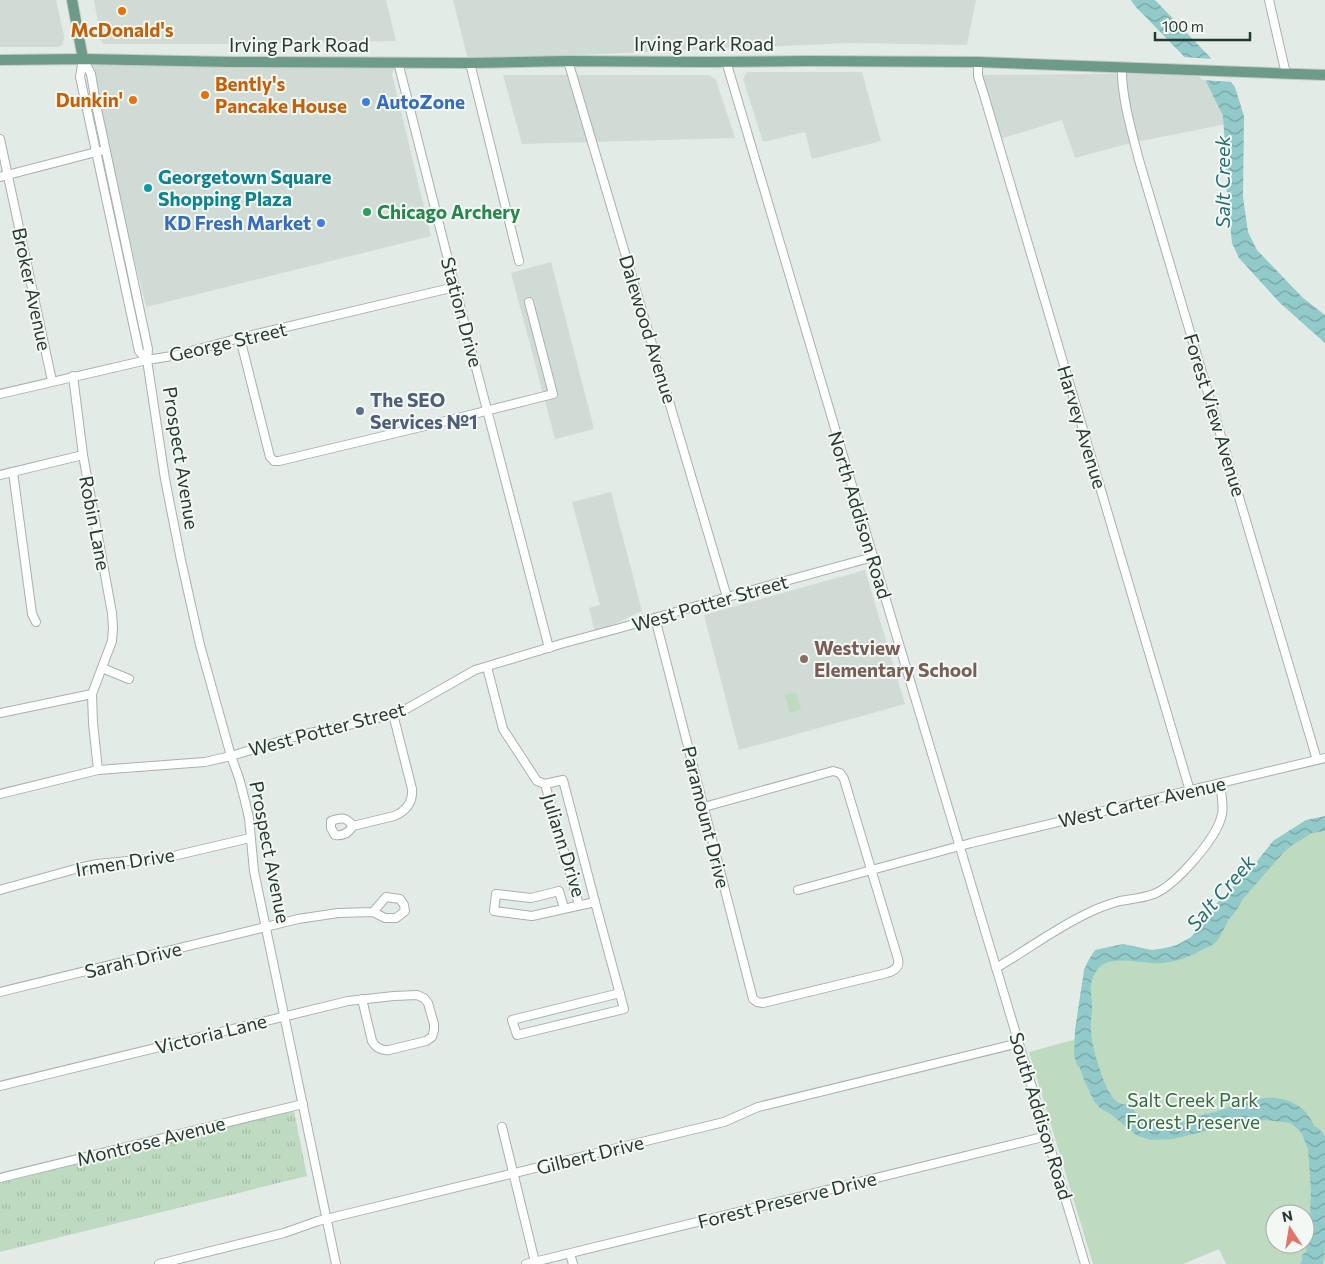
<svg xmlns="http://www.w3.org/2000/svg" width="1325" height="1264" font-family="Commissioner,sans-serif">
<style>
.built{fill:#d1dbd5}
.grass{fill:url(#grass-tufts)}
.green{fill:#bedac1;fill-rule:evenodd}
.water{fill:url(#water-waves)}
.pier{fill:#e3ebe6}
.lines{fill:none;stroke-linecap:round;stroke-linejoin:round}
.minor-casing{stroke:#a6b2ac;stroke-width:10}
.major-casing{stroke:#c2c8c5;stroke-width:12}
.minor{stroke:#fff;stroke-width:8}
.major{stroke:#6d9b88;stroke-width:10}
.food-dot{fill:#e8710a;stroke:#f3f8f5;stroke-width:2}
.shop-dot{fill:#3f7fe0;stroke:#f3f8f5;stroke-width:2}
.culture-dot{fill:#0f9aa8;stroke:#f3f8f5;stroke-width:2}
.leisure-dot{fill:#2e9e5b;stroke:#f3f8f5;stroke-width:2}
.service-dot{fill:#5c6f8a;stroke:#f3f8f5;stroke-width:2}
.education-dot{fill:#8d6e63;stroke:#f3f8f5;stroke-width:2}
.labels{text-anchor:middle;stroke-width:4;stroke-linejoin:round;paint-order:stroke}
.food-label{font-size:19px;font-weight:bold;fill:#c56008;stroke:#f3f8f5}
.street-label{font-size:19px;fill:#253a31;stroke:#f3f8f5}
.shop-label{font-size:19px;font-weight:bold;fill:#366cbe;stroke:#f3f8f5;text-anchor:start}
.culture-label{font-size:19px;font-weight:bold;fill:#0d838f;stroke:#f3f8f5;text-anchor:start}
.leisure-label{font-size:19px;font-weight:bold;fill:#27864d;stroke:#f3f8f5;text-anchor:start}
.service-label{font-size:19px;font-weight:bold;fill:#4e5e75;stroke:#f3f8f5;text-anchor:start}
.education-label{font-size:19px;font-weight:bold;fill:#785e54;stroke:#f3f8f5;text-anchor:start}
.park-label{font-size:19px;fill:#346c40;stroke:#f3f8f5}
.water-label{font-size:20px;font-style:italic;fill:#266f6f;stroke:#f3f8f5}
</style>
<defs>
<pattern id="grass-tufts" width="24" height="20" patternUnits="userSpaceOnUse" patternTransform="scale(1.25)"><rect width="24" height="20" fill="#bedac1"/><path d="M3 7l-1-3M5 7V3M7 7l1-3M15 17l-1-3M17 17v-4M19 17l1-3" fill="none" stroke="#a3bca6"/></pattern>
<pattern id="water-waves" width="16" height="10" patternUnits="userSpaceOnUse" patternTransform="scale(1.25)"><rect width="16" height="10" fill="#92c9c9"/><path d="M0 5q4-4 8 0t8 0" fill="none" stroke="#77a4a4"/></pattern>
</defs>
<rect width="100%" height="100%" fill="#e3ebe6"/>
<g class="built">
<path d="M0 0H56L64 36 63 44 59 47H0Z"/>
<path d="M94 0H386L396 41 220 44H103L101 40Z"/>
<path d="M453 0H976L967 45 849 43 468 60Z"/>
<path d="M86 61 397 64 392 74 431 236 146 307Z"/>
<path d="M747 72H862L881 141 812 159 805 132 763 142 743 79Z"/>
<path d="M1204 73 1232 123 1131 143 1075 158 1062 120 994 141 973 75Z"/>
<path d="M503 75H709L716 80 735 138 522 144Z"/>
<path d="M551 262 594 429 555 439 511 273Z"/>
<path d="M611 492 642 611 595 633 589 608 600 605 572 502Z"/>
<path d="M865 570 905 704 739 750 704 615Z"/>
</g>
<path class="grass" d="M294 1111 307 1176 0 1252V1183Z"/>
<g class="green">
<path d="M796 692 801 710 790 713 785 695Z"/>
<path d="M1325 825V1264H1226L1219 1249 1183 1264H1093L1029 1052 1084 1037 1087 975 1107 956 1181 953 1272 855ZM1275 1214H1305V1244H1275Z"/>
</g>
<g class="water">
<path d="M1131 0H1155L1208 55 1235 87 1244 116 1243 197 1248 232 1257 250 1303 298 1325 315V343L1280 303 1239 258 1232 243 1226 183 1225 146 1223 116 1204 77 1135 6Z"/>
<path d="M1325 816V831L1312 833 1291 846 1283 853 1242 900C1241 904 1232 917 1229 919 1226 925 1220 938 1216 942 1213 945 1209 946 1206 948 1191 956 1180 961 1163 963 1143 965 1106 951 1095 973 1087 988 1093 995 1092 1010 1092 1014 1091 1018 1091 1021 1090 1038 1095 1055 1100 1070 1104 1081 1110 1101 1122 1104 1125 1105 1127 1104 1130 1105 1139 1120 1157 1129 1176 1124 1182 1122 1187 1118 1193 1117 1205 1114 1223 1111 1233 1105 1235 1104 1238 1101 1239 1100 1246 1096 1252 1100 1258 1099 1280 1094 1306 1103 1314 1126 1319 1128 1323 1132 1325 1137V1250L1323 1264H1300L1302 1261V1255L1306 1252 1310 1219 1311 1189 1308 1149 1301 1132 1291 1123 1265 1120 1234 1124 1173 1139 1152 1140 1144 1138 1136 1135 1112 1115 1100 1108 1094 1101 1084 1080 1080 1068 1077 1065 1074 1055 1075 1030 1084 970 1088 961 1095 950 1123 944 1152 950 1165 948 1177 945 1191 937 1209 917 1213 907 1251 869 1273 841 1306 820Z"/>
</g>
<path class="pier" d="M1182 57 1214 59 1233 82 1202 80Z"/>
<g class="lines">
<defs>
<g id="minor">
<path d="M1269 0 1286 74"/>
<path d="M83 59 91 74 97 109 148 349 147 360 165 479 181 560 200 645 231 756 239 778 245 801 249 818 254 871 336 1264"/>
<path d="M83 59 80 77 139 351 147 360"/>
<path d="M568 61 727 597"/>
<path d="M726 61 899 644 1085 1264"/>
<path d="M398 62 455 287 549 648"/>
<path d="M978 62V76L984 95 1190 791"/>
<path d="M470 63 519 261"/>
<path d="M1122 68C1121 95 1132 133 1139 160L1317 760"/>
<path d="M0 139 52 381"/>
<path d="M0 177 100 151"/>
<path d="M240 338 270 457 274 461H279L450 420 553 394 529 302"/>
<path d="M73 376 83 455 112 613 113 628 112 641 92 694 93 723 98 770"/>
<path d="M0 394 147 360 184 354 195 350 240 338 455 287"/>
<path d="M13 472 32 614 36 622"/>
<path d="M0 475 83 455"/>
<path d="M655 618 753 999 757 1002 763 1003 887 973C894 971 900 967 898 959L844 779 840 773 833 771 704 807"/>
<path d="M487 667 503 729 537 781 545 784 579 905"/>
<path d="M102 668 129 679"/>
<path d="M0 713 92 694"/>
<path d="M545 784 563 780 595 902"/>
<path d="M0 794 98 770 205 762 231 756 301 735 362 722 393 714 408 708 475 670 564 643 620 628 738 594 873 557"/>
<path d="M353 826C348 833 344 836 335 835L331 828V821C342 817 346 817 353 826L394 816C406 811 413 802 412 789L393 714"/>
<path d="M0 890 79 868 97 864 169 857 250 838"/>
<path d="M798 890 971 843 1325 758"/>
<path d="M564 908 559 891 531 898 496 894 494 911 532 916 595 902 624 1009 517 1035 512 1020 620 993"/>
<path d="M996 968C1027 950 1056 928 1088 913 1098 908 1109 904 1120 901 1132 899 1143 898 1154 894 1176 885 1218 837 1222 814 1224 805 1221 794 1220 784"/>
<path d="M0 992 298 919 338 913 373 912 385 918H396L405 911 404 905 400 899 386 897 373 912"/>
<path d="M0 1086 348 1001 394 996 417 995 424 998 428 1003 434 1024V1030L432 1037 426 1041 389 1050C381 1051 376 1048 372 1041L362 999"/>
<path d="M502 1127 535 1262"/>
<path d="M0 1178 303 1104"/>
<path d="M570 1254 573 1264"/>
<path d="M159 1264 284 1233 318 1221 724 1122 758 1107 1019 1043"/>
<path d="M526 1264 1047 1136"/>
</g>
<g id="major">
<path d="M72 0 83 59"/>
<path d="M0 60 83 59 232 62 470 63 568 61 706 62 808 61 978 62 1325 75"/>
</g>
</defs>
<use href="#minor" class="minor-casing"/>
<use href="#major" class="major-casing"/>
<use href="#minor" class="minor"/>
<use href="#major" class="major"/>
</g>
<g class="food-dot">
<circle cx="122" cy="11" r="5"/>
<circle cx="205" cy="95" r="5"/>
<circle cx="133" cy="100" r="5"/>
</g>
<g class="shop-dot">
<circle cx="366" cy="102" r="5"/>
<circle cx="321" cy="223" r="5"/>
</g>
<circle class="culture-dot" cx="148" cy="188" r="5"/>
<circle class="leisure-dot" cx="367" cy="212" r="5"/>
<circle class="service-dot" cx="360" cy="411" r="5"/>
<circle class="education-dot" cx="804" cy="659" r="5"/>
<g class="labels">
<g class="food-label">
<text x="122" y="37">McDonald's</text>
<text x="215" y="91" text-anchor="start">Bently's<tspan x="215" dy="22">Pancake House</tspan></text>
<text x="123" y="107" text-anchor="end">Dunkin'</text>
</g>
<g class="street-label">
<text x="704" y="51">Irving Park Road</text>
<text x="299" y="52">Irving Park Road</text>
<text transform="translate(32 289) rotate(78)" y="7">Broker Avenue</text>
<text transform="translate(462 312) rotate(75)" y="7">Station Drive</text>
<text transform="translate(648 329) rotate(73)" y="7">Dalewood Avenue</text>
<text transform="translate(228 342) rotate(-13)" y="7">George Street</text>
<text transform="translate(1215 415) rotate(73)" y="7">Forest View Avenue</text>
<text transform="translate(1082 427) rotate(73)" y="7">Harvey Avenue</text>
<text transform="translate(181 458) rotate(81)" y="7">Prospect Avenue</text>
<text transform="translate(860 515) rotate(73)" y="7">North Addison Road</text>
<text transform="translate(95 523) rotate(79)" y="7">Robin Lane</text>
<text transform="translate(710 603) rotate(-16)" y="7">West Potter Street</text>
<text transform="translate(327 729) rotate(-15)" y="7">West Potter Street</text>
<text transform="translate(1142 802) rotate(-13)" y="7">West Carter Avenue</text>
<text transform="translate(706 817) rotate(76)" y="7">Paramount Drive</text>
<text transform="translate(564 845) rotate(73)" y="7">Juliann Drive</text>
<text transform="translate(270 852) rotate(79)" y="7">Prospect Avenue</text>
<text transform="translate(125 862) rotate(-9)" y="7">Irmen Drive</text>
<text transform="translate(133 960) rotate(-14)" y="7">Sarah Drive</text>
<text transform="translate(211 1034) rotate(-14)" y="7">Victoria Lane</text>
<text transform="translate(1041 1116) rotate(73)" y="7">South Addison Road</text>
<text transform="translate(151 1141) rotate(-14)" y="7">Montrose Avenue</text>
<text transform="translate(590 1155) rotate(-14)" y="7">Gilbert Drive</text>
<text transform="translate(787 1200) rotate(-14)" y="7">Forest Preserve Drive</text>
</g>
<g class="shop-label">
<text x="376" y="109">AutoZone</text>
<text x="311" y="230" text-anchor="end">KD Fresh Market</text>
</g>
<g class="culture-label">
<text x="158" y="184">Georgetown Square<tspan x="158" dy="22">Shopping Plaza</tspan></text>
</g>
<g class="leisure-label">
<text x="377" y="219">Chicago Archery</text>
</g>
<g class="service-label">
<text x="370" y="407">The SEO<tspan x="370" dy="22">Services №1</tspan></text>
</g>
<g class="education-label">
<text x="814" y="655">Westview<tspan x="814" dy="22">Elementary School</tspan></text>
</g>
<g class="park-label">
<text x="1193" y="1107">Salt Creek Park<tspan x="1193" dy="22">Forest Preserve</tspan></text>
</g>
<g class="water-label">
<text transform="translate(1223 182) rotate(-90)" y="7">Salt Creek</text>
<text transform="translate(1221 893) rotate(-49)" y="7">Salt Creek</text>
</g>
</g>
<g transform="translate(1290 1229) rotate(348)"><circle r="24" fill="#f3f8f5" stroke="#a1aca7"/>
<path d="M0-4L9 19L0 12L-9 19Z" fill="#e1746b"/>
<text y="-8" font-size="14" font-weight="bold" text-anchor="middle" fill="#253a31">N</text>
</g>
<path d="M1155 32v8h95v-8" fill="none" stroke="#253a31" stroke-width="2.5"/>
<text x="1162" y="32" font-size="15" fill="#253a31" stroke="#f3f8f5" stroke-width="4" paint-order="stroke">100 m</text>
</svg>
